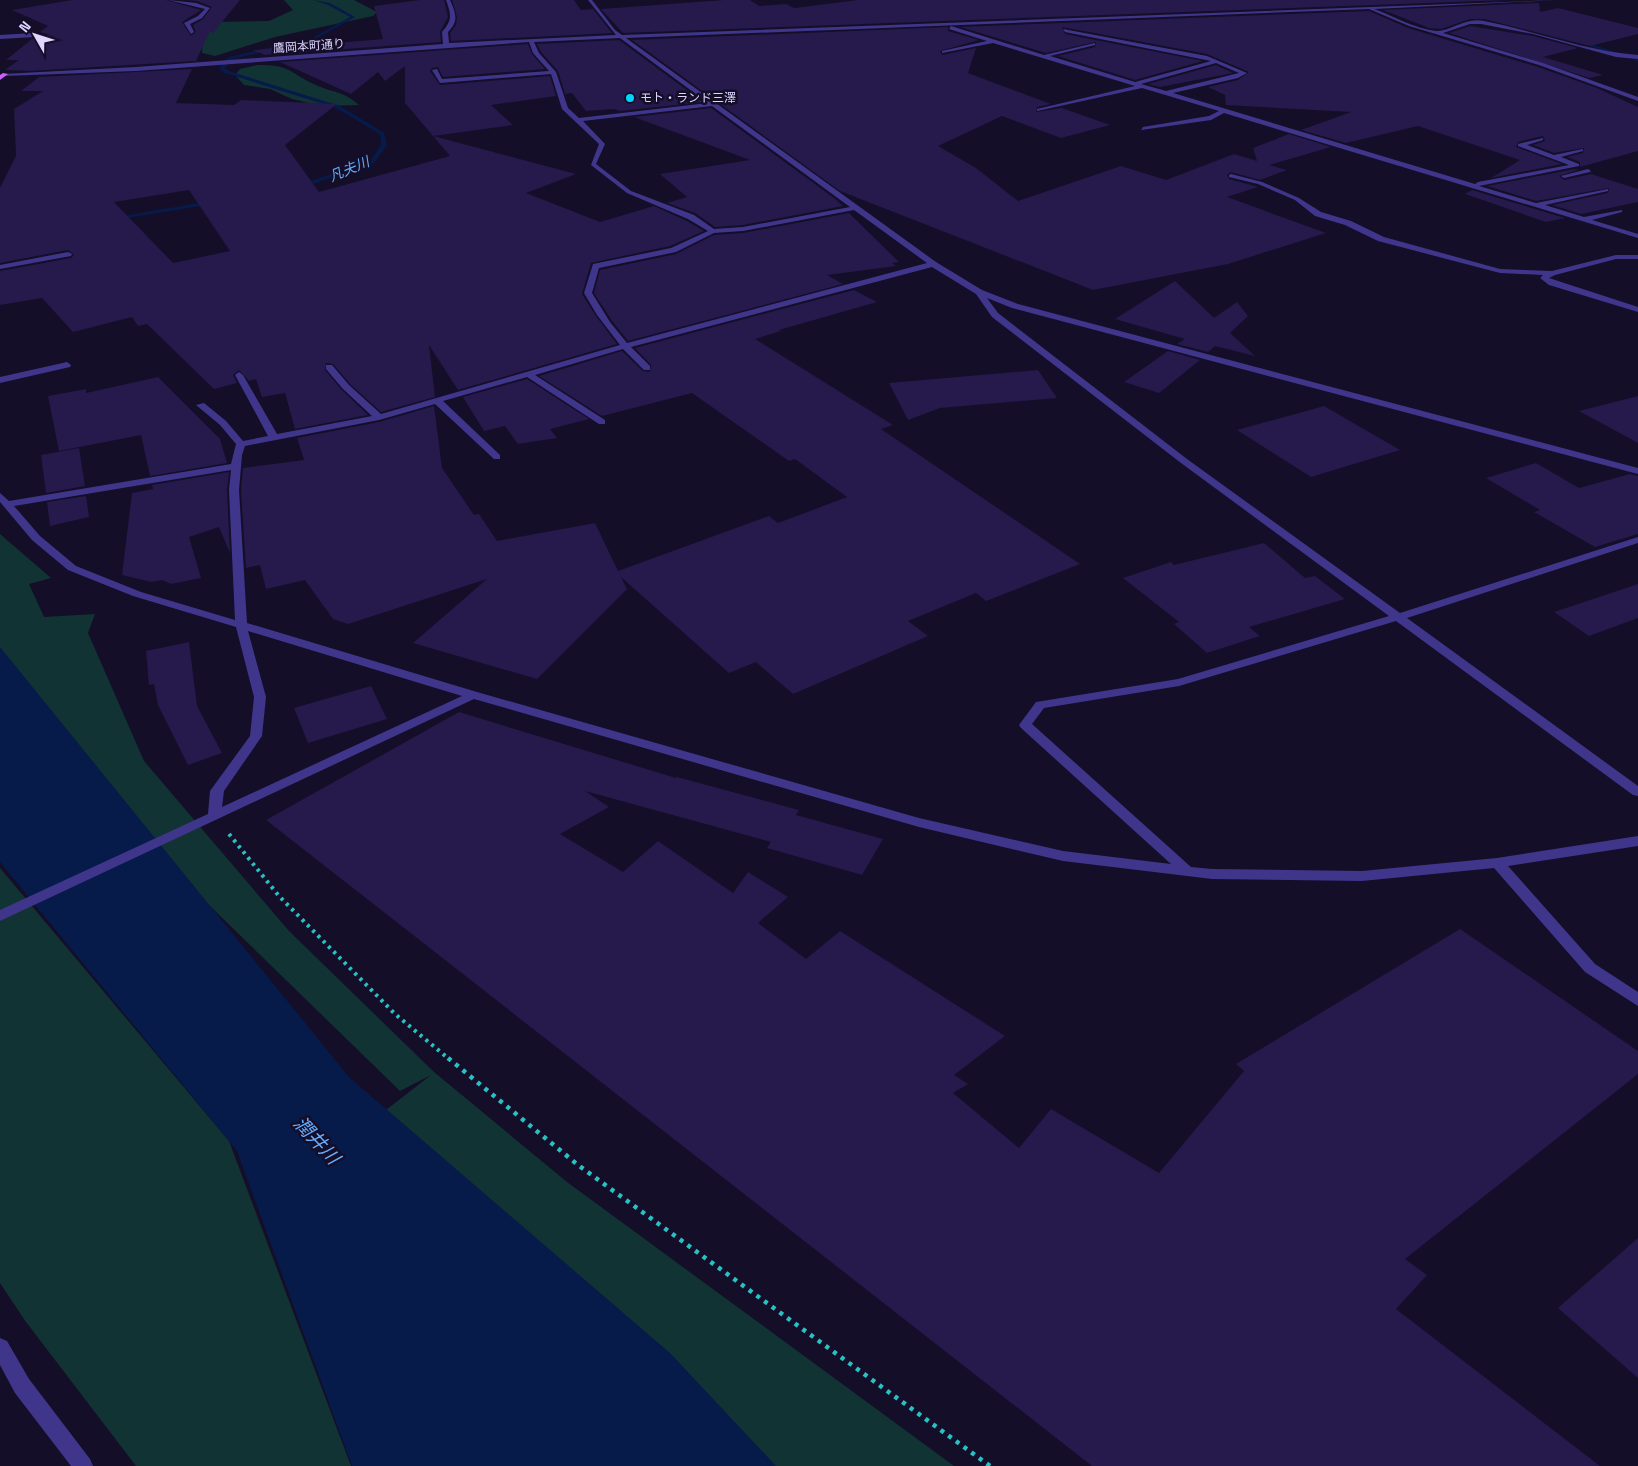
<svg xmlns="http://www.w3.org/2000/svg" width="1638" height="1466" font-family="'Space Grotesk','Noto Sans JP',sans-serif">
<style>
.green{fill:#113334}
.water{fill:#061b4a}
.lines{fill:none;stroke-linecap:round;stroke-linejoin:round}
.stream{fill:#061b4a;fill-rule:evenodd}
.building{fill:#26194b;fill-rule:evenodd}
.path-far1{stroke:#27c2c3;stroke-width:4;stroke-dasharray:3 4.5;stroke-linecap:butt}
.path{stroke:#27c2c3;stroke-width:4.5;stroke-dasharray:4 5.5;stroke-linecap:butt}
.minor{fill:#3f368b;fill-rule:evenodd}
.major{fill:#cd5dff;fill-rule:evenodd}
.poi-dot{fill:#02d5ff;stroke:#140e29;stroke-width:2}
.labels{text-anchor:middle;stroke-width:5;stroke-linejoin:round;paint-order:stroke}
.far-street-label{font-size:12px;fill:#ded6ff;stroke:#140e29}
.far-poi-label{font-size:12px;fill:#ded6ff;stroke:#140e29;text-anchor:start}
.far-water-label{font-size:14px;font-style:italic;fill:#64adff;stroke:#140e29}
.near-water-label{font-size:19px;font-style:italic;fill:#64adff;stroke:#140e29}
</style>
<rect width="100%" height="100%" fill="#140e29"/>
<g class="green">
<path d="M284 0H354L377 12 373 16 275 37 215 56 202 53 203 29 212 22 269 21 293 10Z"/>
<path d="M257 65C293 65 287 72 316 85 333 93 342 90 359 105L322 106 292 99 270 89 244 85 235 75 240 69Z"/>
<path d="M0 534 51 578 29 584 44 617 95 614 88 633 144 761 289 931 434 1072 567 1182 954 1466H769L386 1110 431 1075 400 1091 101 800 0 648Z"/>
<path d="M0 868 229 1141 351 1466H136L26 1322 0 1283Z"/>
</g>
<path class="water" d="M0 647 349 1077 670 1353 776 1466H352L237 1151 0 862Z"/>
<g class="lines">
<g class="stream">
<path d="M313 0 330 3 355 17 314 40 233 59 224 68 229 71 340 106 384 133 387 145 374 163 301 188 298 186 299 185 370 161 381 145 380 134 336 108 225 73 219 68 229 57 312 38 350 17 328 5Z"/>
<path d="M1581 41 1638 59V61L1580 43Z"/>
<path d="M211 201 214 203 213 204 114 220 111 218Z"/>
</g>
</g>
<g class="building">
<path d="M72 0H166L201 10 182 22 191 36 196 32 193 25 203 19 212 7 197 1 186 0H240L213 33 210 31 196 61 30 71 5 70 19 60H6L32 39 54 36 40 32 48 26 12 10Z"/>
<path d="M420 0H444L448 17 440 32 441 42 265 55 253 50 383 39 374 6Z"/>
<path d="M452 0H574L581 10 593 9 612 33 451 41 450 33 456 25 457 17Z"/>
<path d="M724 0H750L759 6 786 4 794 8 858 0H1508L623 33 601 9Z"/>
<path d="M1539 3 1540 12 1558 8 1638 28V34L1590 46 1484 19H1470L1441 29 1429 28 1383 10Z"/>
<path d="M1369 11 1408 28 1538 67 1597 88 1638 107V151L1580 167V162L1567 157 1583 153 1584 148 1554 153 1533 145 1545 141 1543 136 1518 142 1516 147 1562 164 1491 178 1520 160 1418 126 1346 143 1301 130 1351 112 1226 105 1225 95 1208 87 1238 80 1249 72 1207 54 1062 27 1065 34 1203 61 1135 80 1058 56 1095 47 1096 42 1046 53 960 27Z"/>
<path d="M1470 26 1533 36 1578 48 1543 57 1603 75 1589 78 1449 33Z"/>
<path d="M948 27V31L979 40 940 51 942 55 976 48 968 73 1051 104 1037 107 1036 112 1062 108 1110 125 1061 138 1002 116 938 146 976 168 1018 201 1121 166 1166 180 1234 154 1257 161 1253 148 1289 134 1331 147 1269 165 1287 170 1260 180 1230 172 1227 175 1229 179 1258 187 1227 197 1326 233 1228 264 1093 290 840 191 632 40Z"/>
<path d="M619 40 703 102 620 111 614 109 586 111 572 93 565 94 558 71 541 52 537 44Z"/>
<path d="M528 44 532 54 545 69 443 77 438 67 432 68 430 71 440 85 550 76 556 96 491 105 513 125 433 136 576 174 526 193 600 222 654 206 687 221 704 231 670 246 591 263 582 294 596 316 617 344 458 390 429 345 435 397 381 412 350 384 333 364 326 363 325 370 342 390 368 415 295 429 285 393 262 397 256 379 249 381 239 370 233 375 237 383 214 389 147 324 138 326 132 317 73 332 42 298 0 305V271L71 258 74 255 68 250 0 263V188L16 156 14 109 43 91H21L39 77 192 69 176 103 234 105 241 100 337 104 285 145 319 192 450 156 405 103V66L385 81 378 72 351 94 280 62ZM189 190 230 251 173 263 114 202Z"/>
<path d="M1216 65 1233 73 1160 87 1148 84Z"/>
<path d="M711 108 834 198 843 206 743 225 715 227 695 213 667 203 687 197 660 174 750 160 634 117Z"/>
<path d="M1575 169 1578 170 1559 176 1564 180 1591 174 1638 189V202L1581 214 1552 205 1608 193 1609 188 1536 201 1487 186Z"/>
<path d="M1472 190 1565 218 1546 222 1465 194Z"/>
<path d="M849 213 899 262 892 263 896 266 827 275 843 284 628 341 612 321 594 293 600 270 676 254 714 235 743 233Z"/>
<path d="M1175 281 1214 318 1237 302 1248 316 1230 333 1255 356 1215 346 1208 352 1177 344 1185 339 1115 319Z"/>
<path d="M854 290 877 302 779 330 781 331 755 339 893 425 881 429 1080 564 986 601 976 593 908 621 928 636 793 694 756 662 729 673 621 577 627 589 537 679 413 643 487 579 348 624 333 619 305 580 266 589 260 565 246 568 241 490 243 468 304 460 297 438 379 422 434 406 442 468 474 515 479 514 497 541 595 523 618 571 769 516 778 523 847 497 795 459 789 461 692 393 602 416 539 376 622 351 643 371 650 372 651 365 635 348Z"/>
<path d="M1168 351 1200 360 1159 393 1124 382Z"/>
<path d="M1038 370 1057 398 940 408 908 420 889 383Z"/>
<path d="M158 377 220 439 227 463 150 476 141 435 59 451 48 396 86 389V393Z"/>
<path d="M527 379 589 419 550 429 557 438 518 444 505 426 484 431 463 397Z"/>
<path d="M1638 396V443L1579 411Z"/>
<path d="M1324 406 1400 450 1311 477 1237 430Z"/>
<path d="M79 448 85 486 46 493 41 455Z"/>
<path d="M1536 463 1579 488 1630 474 1638 476V534L1595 547 1534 512 1540 510 1486 478Z"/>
<path d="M229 472 227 490 230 553 219 527 189 537 201 578 171 584 162 580 151 582 122 575 132 493 153 489 152 485Z"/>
<path d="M86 496 89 517 50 526 47 502Z"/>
<path d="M1264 543 1305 578 1315 576 1345 599 1249 627 1260 636 1207 653 1174 624 1179 622 1123 578 1171 562 1174 565Z"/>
<path d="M1638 584V618L1589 636 1554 612Z"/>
<path d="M189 642 197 706 222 753 188 765 158 705 154 684 149 685 146 651Z"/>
<path d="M371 686 387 719 308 743 294 708Z"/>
<path d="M459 712 676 778 677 777 799 810 796 815 883 839 862 875 767 848 771 842 585 791 609 807 560 834 623 872 658 841 733 893 748 872 788 897 758 923 806 959 840 931 1005 1036 954 1075 968 1084 953 1093 1019 1148 1051 1109 1159 1173 1244 1071 1236 1064 1460 929 1638 1051V1074L1405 1259 1427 1275 1396 1309 1600 1466H1092L266 820Z"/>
<path d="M1638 1238V1378L1558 1308Z"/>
</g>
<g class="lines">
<path class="path-far1" d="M229 834 279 896 395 1014 449 1059"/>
<path class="path" d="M448 1058 578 1165 990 1466"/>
<g class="minor">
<path d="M168 0 196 3 210 8 202 18 190 24 194 32 191 34 184 23 198 16 205 9Z"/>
<path d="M446 0H450C456 14 459 21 448 32L449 43 616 35 588 0H592L615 30 622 35 1558 0 1374 9C1393 16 1416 29 1436 31 1451 32 1464 17 1484 21 1535 31 1586 51 1638 55V59L1616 57 1533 34 1481 24H1470L1443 33 1543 63 1638 97V101L1539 65 1409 26 1369 9 626 38 936 262 982 290 1018 304 1638 468V474L1012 308 987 298 998 313 1187 459 1400 613 1638 537V543L1407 618 1638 786V796L1633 795 1396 621 1179 686 1044 708 1032 724 1191 867 1212 869 1362 871 1497 858 1638 836V846L1508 866 1595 964 1638 992V1006L1585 972 1494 868 1362 881 1212 879 1063 861 919 827 474 699 0 921V910L208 814 210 791 250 736 254 697 236 627 133 596 68 570 32 540 0 502V493L9 501 231 464 236 444 220 425 196 405 204 403 226 421 243 441 268 436 235 375 239 372 243 375 277 434 372 416 343 389 326 369V365H332L349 385 381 414 620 345 597 315 584 293 593 264 671 248 708 231 688 219 627 193 591 165 599 144 562 109 551 74 440 83 432 70 437 69 442 79 549 71 533 53 529 42 136 71 5 76 2 74 136 67 443 44 442 32C453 20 451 14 446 0ZM620 38 708 103 579 118 568 108 556 72 539 53 534 42ZM712 106 850 207 743 227 714 229 694 215 631 191 596 164 605 144 583 121ZM854 210 927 263 627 343 610 322 592 293 599 268 676 252 714 233 743 231ZM932 267 976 294 992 317 1181 463 1389 616 1178 679 1036 702 1019 725 1021 728 1171 864 1063 851 919 818 477 692 247 623 239 490 242 455 245 446 379 420 435 404 494 459H500V455L443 401 527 377 599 424H605V420L535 375 623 349 644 370H650V366L631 347ZM231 470 229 490 235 620 141 592 76 566 40 536 14 506ZM248 631 462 696 222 807 224 791 262 736 266 697Z"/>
<path d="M951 26 1044 55 1095 43V45L1050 56 1135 82 1211 61 1065 32 1063 29 1207 56 1247 73 1238 78 1173 93 1475 184 1478 182 1569 165 1518 146V144L1543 138V140L1527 145 1554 155 1583 149V151L1561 157 1579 164V166L1479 186 1536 203 1608 189V191L1545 205 1584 217 1622 210V212L1592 220 1638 234V238L1224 113 1211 120 1141 130 1143 127 1209 116 1219 111 1142 88 1037 111V109L1135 86 993 43 942 53V51L987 41 949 29ZM1216 63 1239 73 1166 91 1141 84Z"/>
<path d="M33 33 52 36 0 39V35Z"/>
<path d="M1588 169 1591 171 1590 172 1564 178 1561 176Z"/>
<path d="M1231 174 1262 182 1299 198 1321 212 1351 221 1384 237 1500 269 1552 271 1616 255H1638V259H1616L1555 275 1549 278 1638 307V312L1549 285 1540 278 1543 275 1500 273 1378 241 1345 225 1315 216 1295 200 1258 184 1229 177V175Z"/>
<path d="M68 252 72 254 71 256 0 269V265Z"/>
<path d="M67 362 71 365 70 367 0 383V377Z"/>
<path d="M0 1338 7 1341 29 1379 90 1459 93 1466H71L15 1393 0 1365Z"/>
</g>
<path class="major" d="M3 73 8 74 0 80V75Z"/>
</g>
<circle class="poi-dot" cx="630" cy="98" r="5"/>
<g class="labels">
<g class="far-street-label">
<text transform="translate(309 46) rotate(-4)" y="4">鷹岡本町通り</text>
</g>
<g class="far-poi-label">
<text x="640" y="102">モト・ランド三澤</text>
</g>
<g class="far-water-label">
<text transform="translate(349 169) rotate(-23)" y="5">凡夫川</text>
</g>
<g class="near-water-label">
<text transform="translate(317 1140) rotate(47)" y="7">潤井川</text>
</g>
</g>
<g transform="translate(35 35) rotate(309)" stroke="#140e29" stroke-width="4" paint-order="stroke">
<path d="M0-4L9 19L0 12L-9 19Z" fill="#ded6ff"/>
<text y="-8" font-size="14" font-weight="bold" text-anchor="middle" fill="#ded6ff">N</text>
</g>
</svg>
